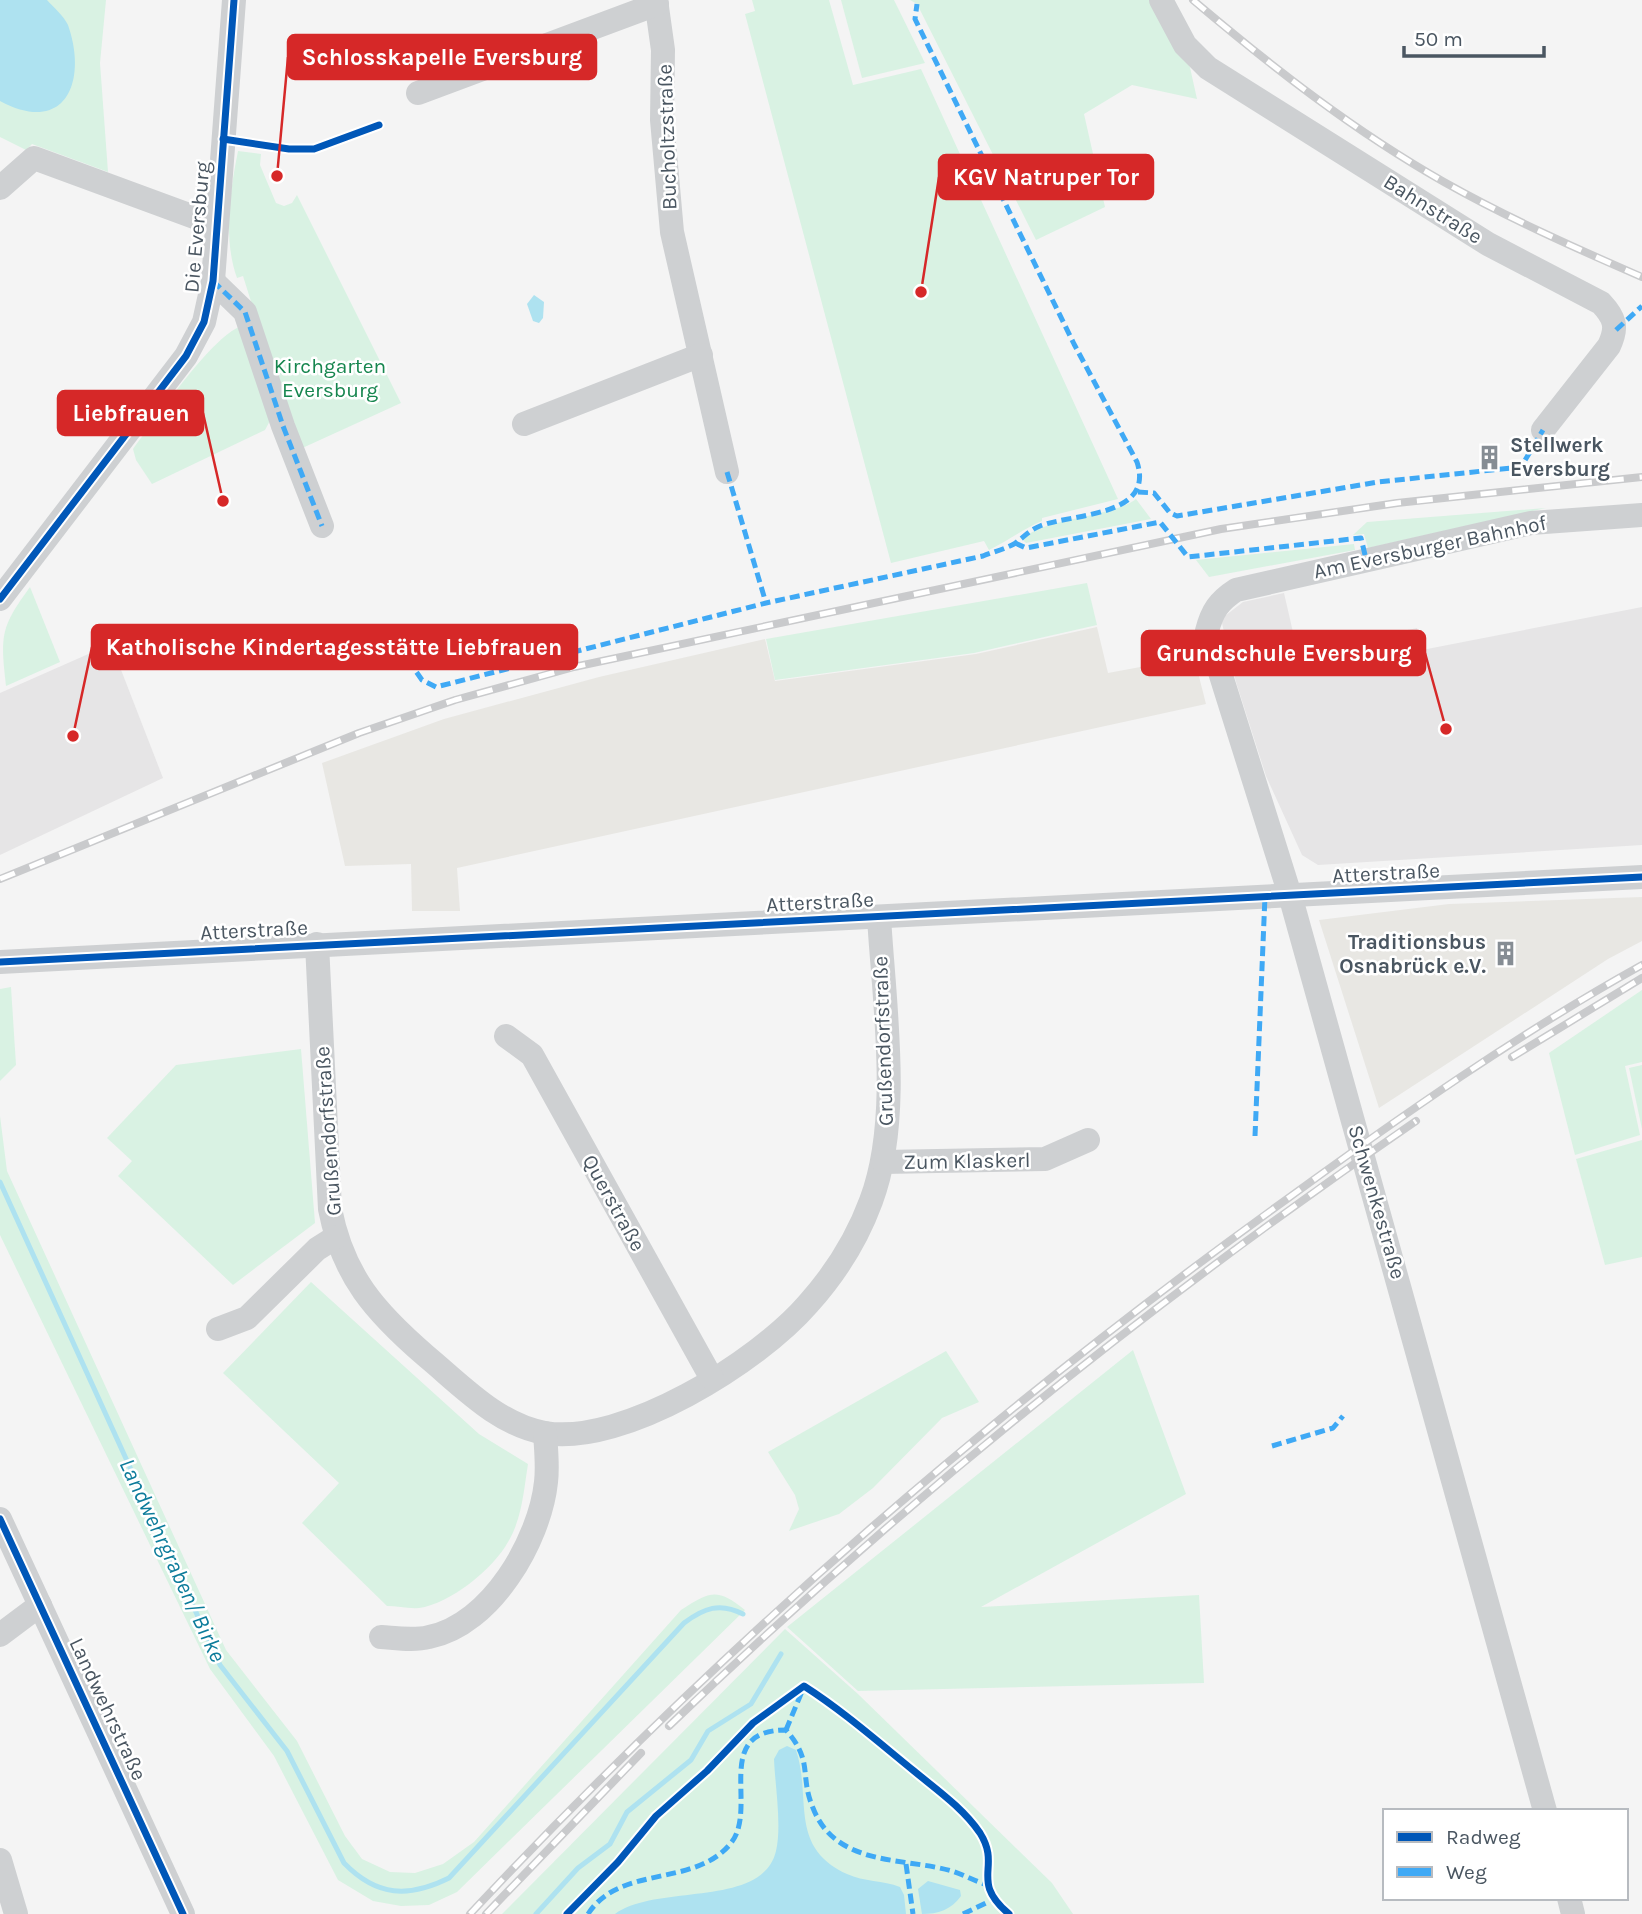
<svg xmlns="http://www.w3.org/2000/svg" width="1642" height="1914" font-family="Karla,sans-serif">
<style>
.commercial{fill:#e8e7e3}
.education{fill:#e6e5e6}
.green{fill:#d9f2e3}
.water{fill:#aee2f0}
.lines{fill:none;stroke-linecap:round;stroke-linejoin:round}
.stream{stroke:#aee2f0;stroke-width:5}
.minor{stroke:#ced0d2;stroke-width:24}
.rail-casing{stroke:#c9cacc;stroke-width:8}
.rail{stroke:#fff;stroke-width:5;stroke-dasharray:16;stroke-linecap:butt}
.quiet{stroke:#3fa9f5;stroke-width:5;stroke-dasharray:10 5;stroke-linecap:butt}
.cycleway-casing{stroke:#fff;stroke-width:11}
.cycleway{stroke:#0057b8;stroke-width:7}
.labels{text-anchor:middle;stroke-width:5;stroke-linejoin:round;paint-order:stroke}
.street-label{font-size:21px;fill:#4a5661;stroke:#fff}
.park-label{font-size:21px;fill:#17864f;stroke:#fff}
.poi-label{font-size:21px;font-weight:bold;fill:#4a5661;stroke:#fff;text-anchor:start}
.water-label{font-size:23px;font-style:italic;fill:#0c7c9b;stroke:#fff}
.leader{fill:none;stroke:#d62828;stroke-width:2.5}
.callout-dot{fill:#d62828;stroke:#fff;stroke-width:2.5}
.callout{fill:#d62828;stroke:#d62828;stroke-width:2.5}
.callout-label{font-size:23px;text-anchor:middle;font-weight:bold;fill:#fff}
</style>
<rect width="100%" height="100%" fill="#f4f4f4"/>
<g class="commercial">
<path d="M1097 627 1108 673 1194 657 1206 704 457 868 460 911H412L411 864 345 866 322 763 444 719 599 677 765 639 775 681 976 654Z"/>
<path d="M1642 897V941L1608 959 1379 1108 1319 920 1449 904Z"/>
</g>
<g class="education">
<path d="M1284 593 1298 654 1417 628 1422 650 1642 607V845L1318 865 1302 855 1266 776 1236 682 1221 619 1243 602Z"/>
<path d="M111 644 163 778 0 855V693Z"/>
</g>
<g class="green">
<path d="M0 0H106L100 63 108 172 32 144 26 150 0 137Z"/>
<path d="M752 0H829L853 85 921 69 1118 499 1042 518V521C1023 529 1008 541 989 550L984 541 891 563 745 14 755 11Z"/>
<path d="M841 0H894L925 63 862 78Z"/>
<path d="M910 0H1161L1185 45 1197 99 1132 85 1084 114 1105 207 1036 240 917 4Z"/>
<path d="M238 151 261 154 260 165 276 203 284 206 292 203 297 195 401 403 298 450 243 276 237 278C223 239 230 191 238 151Z"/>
<path d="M241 326 273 415 265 430 152 484 136 460 133 449C156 419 209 339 241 326Z"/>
<path d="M1136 499 1151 519 1026 543 1023 540C1036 519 1111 518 1136 499Z"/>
<path d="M1546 508 1368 548 1364 534 1353 535 1367 522Z"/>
<path d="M1354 544 1355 550 1209 577 1196 560Z"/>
<path d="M1087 583 1097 625 974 653 775 680 766 639Z"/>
<path d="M30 587 60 662 6 686C0 634 1 627 30 587Z"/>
<path d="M11 987 16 1065 0 1081V989Z"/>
<path d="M1642 990V1062L1625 1066 1640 1135 1575 1155 1549 1053Z"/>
<path d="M301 1049 315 1223 233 1285 118 1176 132 1161 107 1138 176 1065Z"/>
<path d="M1642 1065V1129L1629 1068Z"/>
<path d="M0 1116 7 1171 226 1650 297 1741 345 1836 362 1859 390 1872 415 1873 443 1864 474 1842 681 1610C711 1591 717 1588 745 1610L457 1892 429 1905 401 1906 373 1901 338 1880 274 1756 210 1669 0 1235Z"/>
<path d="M1642 1140V1257L1605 1265 1576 1159Z"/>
<path d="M311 1282 479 1434 528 1464C524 1489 522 1519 508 1542 493 1569 450 1604 419 1608 409 1609 397 1606 387 1606L302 1523 339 1483 223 1373Z"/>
<path d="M1133 1350 1186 1494 981 1607 1199 1595 1204 1683 858 1691 787 1627Z"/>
<path d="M946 1351 979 1402 942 1418 873 1488 839 1514 789 1531 799 1509 795 1495 768 1452Z"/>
<path d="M785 1629 858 1694 1052 1883 1073 1914H502Z"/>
</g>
<g class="water">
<path d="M0 0H47C53 7 64 16 68 25 88 82 65 136 0 101Z"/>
<path d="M534 295 544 302 543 318 539 323 533 321 527 304Z"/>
<path d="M787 1746 796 1750C812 1798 788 1847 847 1874 864 1882 883 1880 900 1887L904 1895 906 1914H615C658 1883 762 1909 776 1851 782 1826 775 1785 774 1759L779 1750Z"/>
<path d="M928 1881 960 1890 961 1896C951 1910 938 1914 922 1914L918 1889Z"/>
</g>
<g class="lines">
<g class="stream">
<path d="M0 1182 220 1665 287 1751 344 1863C377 1897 409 1898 449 1878L684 1623C704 1608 720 1602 743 1614"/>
<path d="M536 1914 578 1868 610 1844 627 1812 691 1760 708 1731 751 1704 781 1654"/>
</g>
<g class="minor">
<path d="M656 0 663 50 662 120 672 232 727 472"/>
<path d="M1161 0 1185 45 1208 68 1488 244 1601 303C1615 318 1618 327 1609 346L1543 430"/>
<path d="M418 93 657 4"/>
<path d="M0 188 34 158 216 225"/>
<path d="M213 281 245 312 283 426 322 526"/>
<path d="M524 424 701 355"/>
<path d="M0 599 186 356 204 322 213 281 234 0"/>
<path d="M317 944 330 1209C343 1276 375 1312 426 1356 461 1385 498 1425 545 1433 623 1446 758 1362 808 1304 835 1274 857 1239 871 1201 902 1119 884 1004 879 917"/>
<path d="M0 962 1642 877"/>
<path d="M506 1036 532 1055 712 1379"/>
<path d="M883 1162 1045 1159 1088 1140"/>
<path d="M218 1329 247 1318 317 1249 336 1237"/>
<path d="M0 1519 183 1914"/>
<path d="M0 1635 40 1605"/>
<path d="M381 1637C396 1638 414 1641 429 1637 491 1625 540 1540 546 1482 548 1466 546 1449 545 1433"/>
<path d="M1545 1811 1290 895 1207 631C1212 611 1219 601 1236 590L1531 523 1642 515"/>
<path d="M0 1860 16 1914"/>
<path d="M1569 1898 1573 1914"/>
</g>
<defs>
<g id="rail">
<path d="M1193 0C1272 67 1354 131 1444 182 1508 218 1575 248 1642 277"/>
<path d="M0 879 359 733 455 700 574 667 1221 529 1397 503 1642 477"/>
<path d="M1512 1057 1642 978"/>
<path d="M669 1726C900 1504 1151 1302 1416 1121"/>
<path d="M470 1914C718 1649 992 1411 1287 1199 1401 1116 1518 1034 1642 965"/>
<path d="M486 1914 641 1753"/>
</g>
</defs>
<use href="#rail" class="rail-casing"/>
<use href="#rail" class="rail"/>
<g class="quiet">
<path d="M213 281 245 312 283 426 322 526"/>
<path d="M1616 330 1642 306"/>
<path d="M727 472 766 603"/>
<path d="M1138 492 1154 493 1170 513 1177 516 1378 482 1521 467 1543 430"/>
<path d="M1015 543 1026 548 1160 522 1188 557 1361 538 1366 559"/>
<path d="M408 660 422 680 436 687 766 603 983 556C993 552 1005 549 1014 544 1023 538 1028 531 1040 526 1074 513 1155 517 1137 462L1074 344 915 19 917 4"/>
<path d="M1255 1136 1265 896"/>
<path d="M1272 1446 1333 1428 1343 1416"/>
<path d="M786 1730 803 1689"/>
<path d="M906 1864 913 1914"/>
<path d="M588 1914C620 1864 695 1888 731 1843 759 1808 711 1730 786 1730 814 1762 799 1775 813 1808 836 1867 903 1857 952 1871 964 1875 975 1881 987 1885"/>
<path d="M963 1914 992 1900"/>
</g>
<defs>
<g id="cycleway">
<path d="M223 139 289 149H314L379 125"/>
<path d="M0 599 186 356 204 322 213 281 234 0"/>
<path d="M0 962 1642 877"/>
<path d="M0 1519 183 1914"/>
<path d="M567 1914 618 1862 656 1816 707 1771 753 1723 804 1686C843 1711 877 1741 914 1771 937 1790 963 1808 980 1833 1002 1868 969 1880 1009 1914"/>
</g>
</defs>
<use href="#cycleway" class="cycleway-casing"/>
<use href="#cycleway" class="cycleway"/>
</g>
<defs>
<symbol id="building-bare" viewBox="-9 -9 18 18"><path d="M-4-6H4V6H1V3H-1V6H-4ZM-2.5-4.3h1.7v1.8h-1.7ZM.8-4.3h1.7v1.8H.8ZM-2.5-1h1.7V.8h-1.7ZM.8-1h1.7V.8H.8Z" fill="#868d94" stroke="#fff" stroke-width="2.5" paint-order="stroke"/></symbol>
</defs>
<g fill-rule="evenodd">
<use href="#building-bare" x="1472" y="440" width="35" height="35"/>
<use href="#building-bare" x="1488" y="936" width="35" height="35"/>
</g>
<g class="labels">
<g class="street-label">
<text transform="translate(667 137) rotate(-92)" y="7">Bucholtzstraße</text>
<text transform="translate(1433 209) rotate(32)" y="7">Bahnstraße</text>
<text transform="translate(197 227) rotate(-85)" y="7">Die Eversburg</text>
<text transform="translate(1430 547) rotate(-12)" y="7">Am Eversburger Bahnhof</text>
<text transform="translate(1386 873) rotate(-3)" y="7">Atterstraße</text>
<text transform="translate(820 902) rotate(-3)" y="7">Atterstraße</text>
<text transform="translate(254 930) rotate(-3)" y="7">Atterstraße</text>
<text transform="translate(883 1041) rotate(-92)" y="7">Grußendorfstraße</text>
<text transform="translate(328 1131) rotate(-94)" y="7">Grußendorfstraße</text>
<text transform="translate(967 1161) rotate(-1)" y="7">Zum Klaskerl</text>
<text transform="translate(1377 1202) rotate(74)" y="7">Schwenkestraße</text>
<text transform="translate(614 1203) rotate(61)" y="7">Querstraße</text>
<text transform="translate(108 1709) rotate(65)" y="7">Landwehrstraße</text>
</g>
<g class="park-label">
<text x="330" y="373">Kirchgarten<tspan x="330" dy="24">Eversburg</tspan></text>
</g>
<g class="poi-label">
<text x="1510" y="452">Stellwerk<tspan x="1510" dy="24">Eversburg</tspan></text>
<text x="1486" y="949" text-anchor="end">Traditionsbus<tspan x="1486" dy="24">Osnabrück e.V.</tspan></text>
</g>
<g class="water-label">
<text transform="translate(173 1560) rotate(65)" y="8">Landwehrgraben/ Birke</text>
</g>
</g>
<path class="leader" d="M277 176L288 57M921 292L939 177M223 501L203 413M73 736L92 647M1446 729L1425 653"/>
<g class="callout-dot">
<circle cx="277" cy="176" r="7"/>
<circle cx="921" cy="292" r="7"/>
<circle cx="223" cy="501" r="7"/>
<circle cx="73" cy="736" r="7"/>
<circle cx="1446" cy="729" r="7"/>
</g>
<g class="callout">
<rect x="288" y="35" width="308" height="44" rx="7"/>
<rect x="939" y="155" width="214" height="44" rx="7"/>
<rect x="58" y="391" width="145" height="44" rx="7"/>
<rect x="92" y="625" width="485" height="44" rx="7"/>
<rect x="1142" y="631" width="283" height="44" rx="7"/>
</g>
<g class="callout-label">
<text x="442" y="65">Schlosskapelle Eversburg</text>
<text x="1046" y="185">KGV Natruper Tor</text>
<text x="131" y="421">Liebfrauen</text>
<text x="334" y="655">Katholische Kindertagesstätte Liebfrauen</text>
<text x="1284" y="661">Grundschule Eversburg</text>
</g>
<rect x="1383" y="1809" width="245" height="91" fill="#ffffff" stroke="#b7bbc0" stroke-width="2"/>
<rect x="1397" y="1832" width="35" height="10" fill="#0057b8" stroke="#b7bbc0" stroke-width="2"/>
<text x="1446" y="1844" font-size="21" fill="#4a5661">Radweg</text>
<rect x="1397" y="1867" width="35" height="10" fill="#3fa9f5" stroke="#b7bbc0" stroke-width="2"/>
<text x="1446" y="1879" font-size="21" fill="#4a5661">Weg</text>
<path d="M1404 46v10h140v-10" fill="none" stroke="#4a5661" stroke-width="3.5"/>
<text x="1414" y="46" font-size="21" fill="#4a5661" stroke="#ffffff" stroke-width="5" paint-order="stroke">50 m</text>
</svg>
